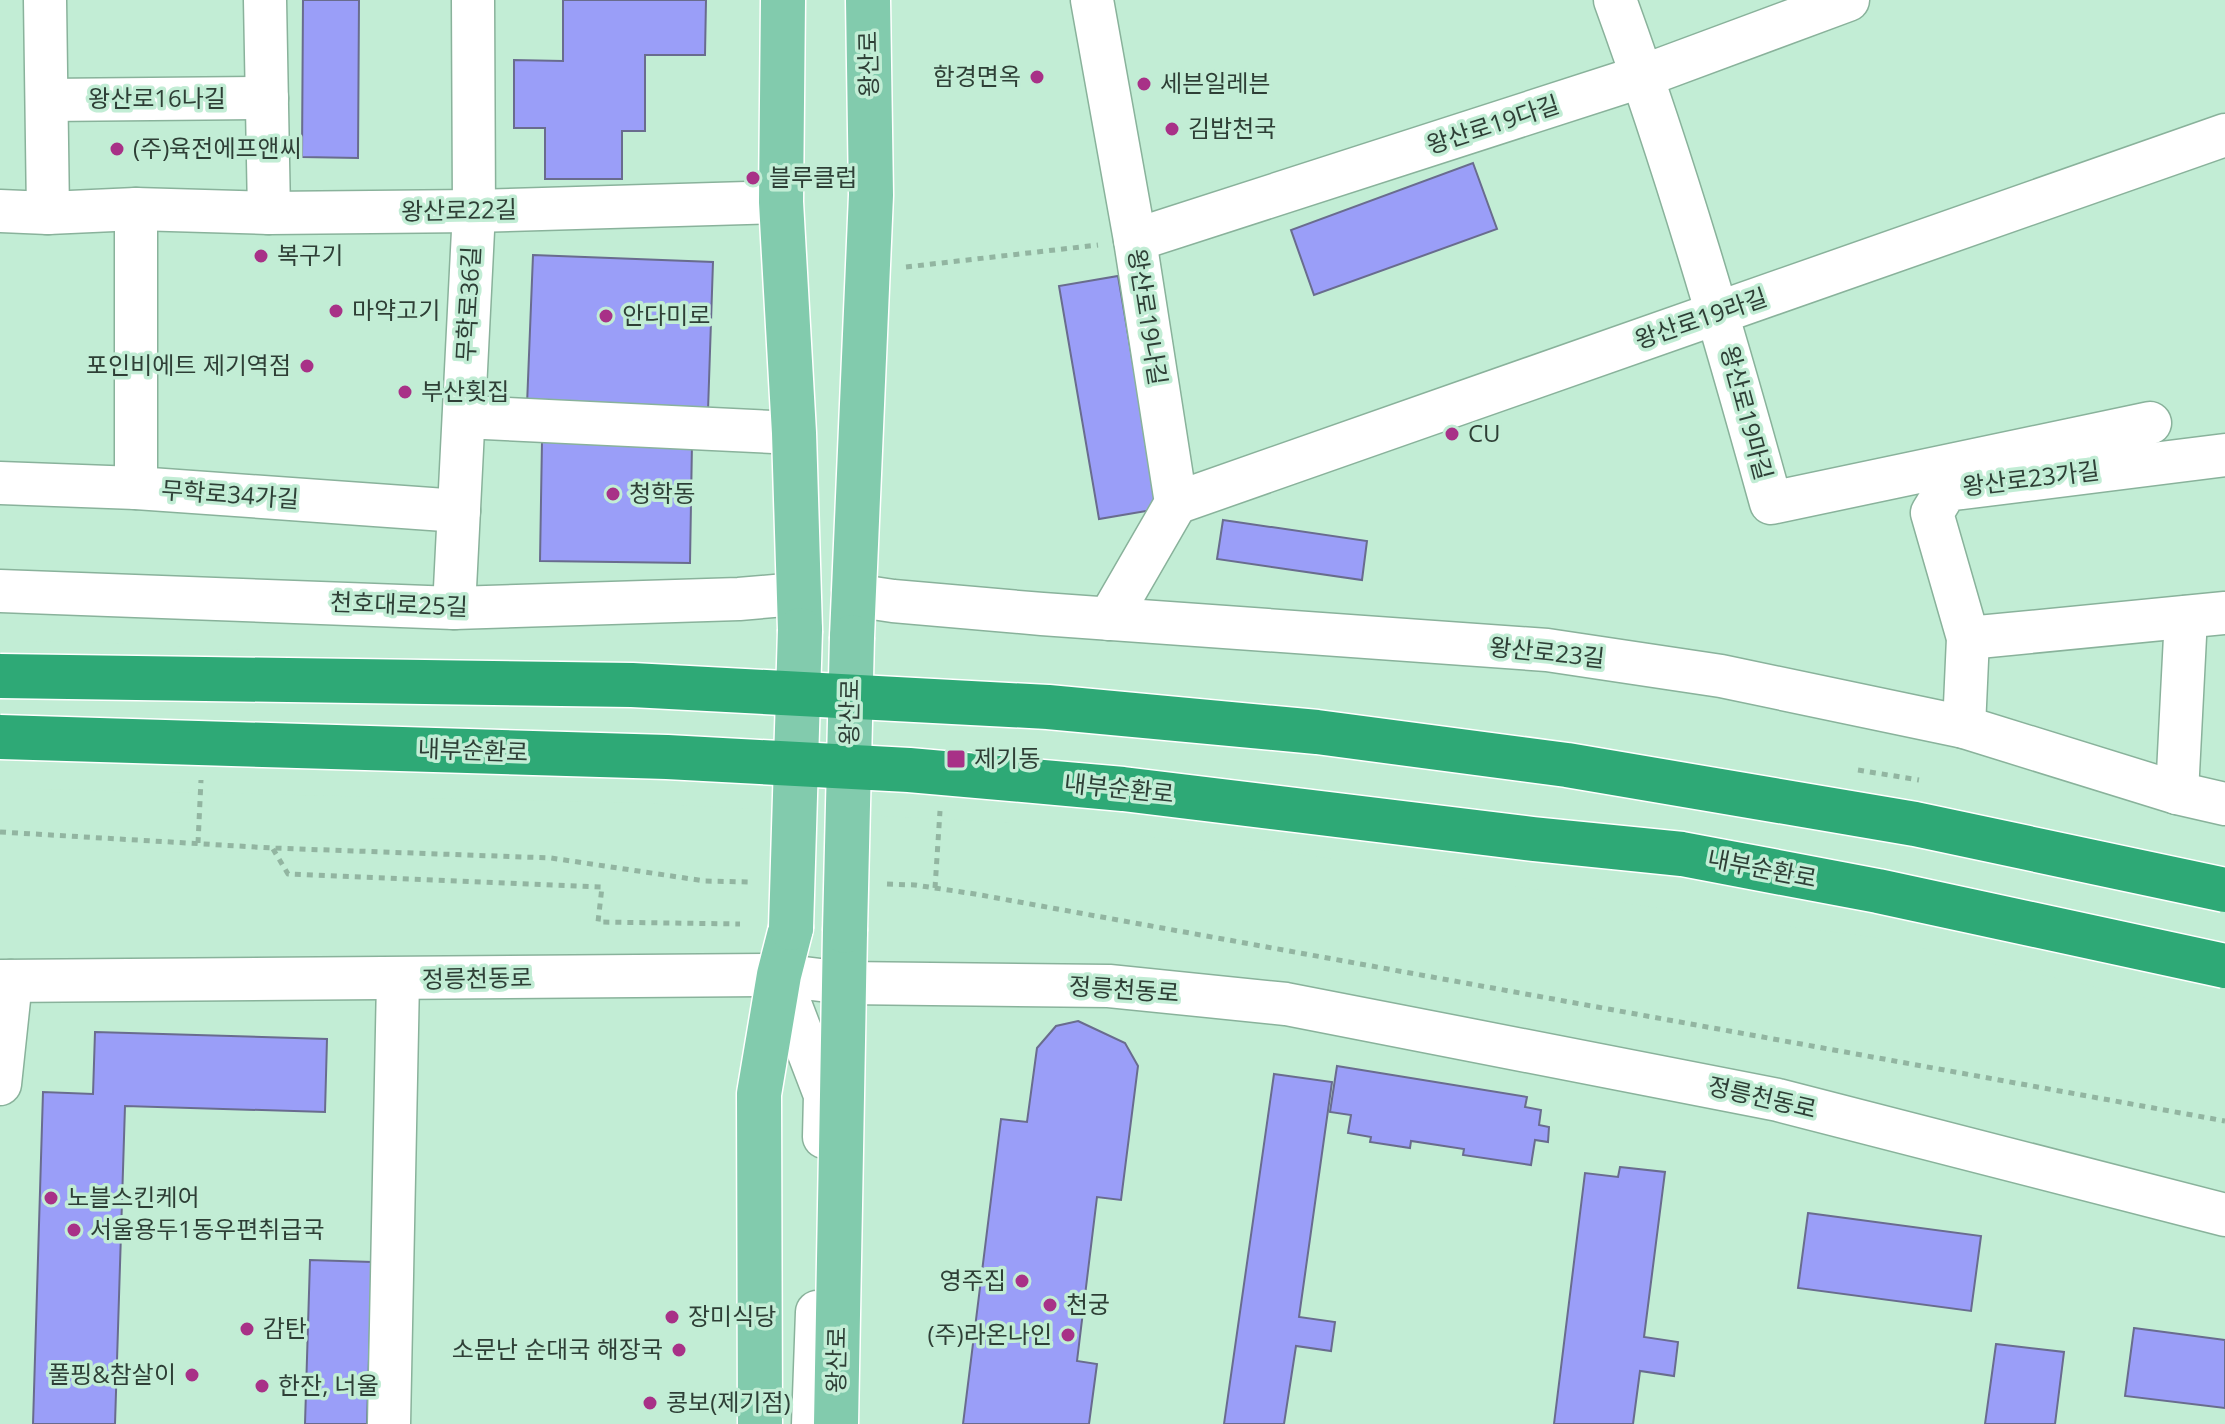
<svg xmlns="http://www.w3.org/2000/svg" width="2225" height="1424" font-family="'Open Sans','Noto Sans KR',sans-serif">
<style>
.pier{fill:#c2edd5}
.building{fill:#9a9ef8;stroke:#696c8e;stroke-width:2}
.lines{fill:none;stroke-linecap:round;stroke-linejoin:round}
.minor-casing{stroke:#89b29b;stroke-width:45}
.major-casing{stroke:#fff;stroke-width:47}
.path{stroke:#92b5a1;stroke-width:5;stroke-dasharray:6 6;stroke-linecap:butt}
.minor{stroke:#fff;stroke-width:42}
.major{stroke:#82cbad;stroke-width:44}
.major-bridge-casing{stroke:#fff;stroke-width:47;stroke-linecap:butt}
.highway-bridge-casing{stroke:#fff;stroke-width:47;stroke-linecap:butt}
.major-bridge{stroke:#82cbad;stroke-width:44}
.highway-bridge{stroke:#2ea976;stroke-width:44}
.poi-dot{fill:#a83187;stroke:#c2edd5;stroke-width:3}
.labels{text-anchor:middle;stroke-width:7;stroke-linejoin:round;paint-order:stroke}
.street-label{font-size:24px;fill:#2e3f36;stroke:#c2edd5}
.poi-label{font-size:24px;fill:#2e3f36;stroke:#c2edd5;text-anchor:start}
</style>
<rect width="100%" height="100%" fill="#c2edd5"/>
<path class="pier" d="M0 641 87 642 958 687 2225 875V1016L1873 937 1724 918 1320 857 1049 825 640 803 0 788Z"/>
<g class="building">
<path d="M303 0H359L358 158 302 157Z"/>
<path d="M563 0H706L705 55H645V131H622V179H545V128H514V60L563 61Z"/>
<path d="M1473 163 1497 229 1314 295 1291 230Z"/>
<path d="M533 255 713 262 708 411 527 405Z"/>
<path d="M1118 276 1158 509 1099 519 1059 286Z"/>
<path d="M542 441 692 443 690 563 540 561Z"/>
<path d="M1223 520 1367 541 1362 580 1217 559Z"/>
<path d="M1078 1021 1125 1043 1138 1066 1121 1200 1097 1197 1077 1361 1097 1364 1089 1424H963L1001 1119 1027 1122 1037 1048 1056 1026Z"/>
<path d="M95 1032 327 1039 325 1112 125 1106 115 1424H33L43 1092 93 1094Z"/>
<path d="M1337 1066 1527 1097 1525 1107 1541 1110 1539 1125 1549 1127 1548 1142 1535 1140 1531 1165 1463 1155 1464 1149 1411 1141 1410 1148 1370 1142 1371 1137 1348 1133 1351 1115 1330 1112Z"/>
<path d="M1274 1074 1332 1082 1299 1317 1335 1322 1331 1351 1296 1346 1284 1424H1224Z"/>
<path d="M1620 1167 1665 1172 1644 1337 1678 1342 1674 1376 1640 1371 1633 1424H1554L1585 1173 1618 1177Z"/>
<path d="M1808 1213 1981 1236 1971 1311 1798 1288Z"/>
<path d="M310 1260 372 1262 367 1424H305Z"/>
<path d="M2134 1328 2225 1340V1408L2125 1396Z"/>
<path d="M1996 1344 2064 1352 2055 1424H1985Z"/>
</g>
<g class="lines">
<defs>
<g id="minor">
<path d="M45 0 48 213"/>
<path d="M265 0 269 213"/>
<path d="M1092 0 1135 240 1176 503 1109 619"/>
<path d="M1615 0C1675 165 1724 333 1771 503L2150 423"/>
<path d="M47 100 267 98"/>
<path d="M136 209V488"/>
<path d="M0 211 48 213 136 209 269 213 474 211 781 202"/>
<path d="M1135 240 1643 76 1848 0"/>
<path d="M464 417 794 433"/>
<path d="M0 483 136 488 459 511"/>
<path d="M1176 503 2225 135"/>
<path d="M0 591 454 608 739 599 797 594"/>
<path d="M853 595 893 601 1042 614 1547 650 1721 676 1964 727 2177 793 2225 804"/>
<path d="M454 608 474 211 473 0"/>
<path d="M1968 638 2225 613"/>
<path d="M1964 727 1968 638 1932 513 1946 490 2225 455"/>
<path d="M2177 793 2186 617"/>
<path d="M779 975 825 1095 824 1137"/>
<path d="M0 981 779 975 845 983 1109 986 1286 1004 1778 1100 2225 1215"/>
<path d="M0 1084 11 981"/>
<path d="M389 1424 398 980"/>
<path d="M813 1424 817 1312"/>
</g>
<g id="major">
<path d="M783 0 781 202 794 433 800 630"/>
<path d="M852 637 871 195 868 0"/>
<path d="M760 1424 759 1094 779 975 791 928"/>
<path d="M836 1424 845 931"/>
</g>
</defs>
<use href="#minor" class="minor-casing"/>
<use href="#major" class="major-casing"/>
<g class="path">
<path d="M906 267 1098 245"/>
<path d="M1858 770 1919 780"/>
<path d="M0 832 272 848 551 858 705 881 753 882"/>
<path d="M198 843 201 780"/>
<path d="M273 849 288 874 602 887 598 922 740 924"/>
<path d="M887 884 915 885 975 894 2225 1121"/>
<path d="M935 888 940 811"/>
</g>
<use href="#minor" class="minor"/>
<use href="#major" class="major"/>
<defs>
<g id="major-bridge">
<path d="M791 928 800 630"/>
<path d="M845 931 852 637"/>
</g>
<g id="highway-bridge">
<path d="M0 676 632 685 1048 707 1317 732 1567 765 1915 824 2225 890"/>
<path d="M0 737 667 757 909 770 1123 789 1533 839 1682 854 1878 891 2225 966"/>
</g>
</defs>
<use href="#major-bridge" class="major-bridge-casing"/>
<use href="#highway-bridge" class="highway-bridge-casing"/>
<use href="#major-bridge" class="major-bridge"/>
<use href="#highway-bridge" class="highway-bridge"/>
</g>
<g class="poi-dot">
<circle cx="1037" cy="77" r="8"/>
<circle cx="1144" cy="84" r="8"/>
<circle cx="1172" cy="129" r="8"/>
<circle cx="117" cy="149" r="8"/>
<circle cx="753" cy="178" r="8"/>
<circle cx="261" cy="256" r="8"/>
<circle cx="336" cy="311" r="8"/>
<circle cx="606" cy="316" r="8"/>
<circle cx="307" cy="366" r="8"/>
<circle cx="405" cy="392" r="8"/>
<circle cx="1452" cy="434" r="8"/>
<circle cx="613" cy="494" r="8"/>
<rect x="946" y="749" width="20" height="20" rx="4"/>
<circle cx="51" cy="1198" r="8"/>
<circle cx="74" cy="1230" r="8"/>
<circle cx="1022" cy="1281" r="8"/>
<circle cx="1050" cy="1305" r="8"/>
<circle cx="672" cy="1317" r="8"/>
<circle cx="247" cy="1329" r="8"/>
<circle cx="1068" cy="1335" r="8"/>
<circle cx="679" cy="1350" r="8"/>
<circle cx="192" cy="1375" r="8"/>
<circle cx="262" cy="1386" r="8"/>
<circle cx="650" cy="1403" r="8"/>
</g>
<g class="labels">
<g class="street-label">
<text transform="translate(869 64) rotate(-91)" y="8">왕산로</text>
<text x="157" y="107">왕산로16나길</text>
<text transform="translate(1493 125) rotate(-18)" y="8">왕산로19다길</text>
<text transform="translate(459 211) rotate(-1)" y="8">왕산로22길</text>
<text transform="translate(469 304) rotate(-87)" y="8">무학로36길</text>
<text transform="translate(1147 317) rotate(81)" y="8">왕산로19나길</text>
<text transform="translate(1701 319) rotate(-19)" y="8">왕산로19라길</text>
<text transform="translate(1746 413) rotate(75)" y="8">왕산로19마길</text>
<text transform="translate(2031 479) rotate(-7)" y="8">왕산로23가길</text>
<text transform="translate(230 495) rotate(4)" y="8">무학로34가길</text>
<text transform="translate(399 605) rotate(2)" y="8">천호대로25길</text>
<text transform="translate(1547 653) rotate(6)" y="8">왕산로23길</text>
<text transform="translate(850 712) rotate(-89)" y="8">왕산로</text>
<text transform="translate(473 751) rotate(2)" y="8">내부순환로</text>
<text transform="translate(1119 789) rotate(6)" y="8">내부순환로</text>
<text transform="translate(1762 869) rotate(11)" y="8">내부순환로</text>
<text transform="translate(477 979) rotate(-1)" y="8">정릉천동로</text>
<text transform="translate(1124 990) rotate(4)" y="8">정릉천동로</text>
<text transform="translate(1762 1098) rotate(13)" y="8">정릉천동로</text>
<text transform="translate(837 1360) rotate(-89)" y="8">왕산로</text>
</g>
<g class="poi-label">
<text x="1021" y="85" text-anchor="end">함경면옥</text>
<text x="1160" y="92">세븐일레븐</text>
<text x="1188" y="137">김밥천국</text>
<text x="133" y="157">(주)육전에프앤씨</text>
<text x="769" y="186">블루클럽</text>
<text x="277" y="264">복구기</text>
<text x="352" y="319">마약고기</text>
<text x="622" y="324">안다미로</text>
<text x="291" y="374" text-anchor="end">포인비에트 제기역점</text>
<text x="421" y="400">부산횟집</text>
<text x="1468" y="442">CU</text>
<text x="629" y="502">청학동</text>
<text x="974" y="767">제기동</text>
<text x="67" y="1206">노블스킨케어</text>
<text x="90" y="1238">서울용두1동우편취급국</text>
<text x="1006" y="1289" text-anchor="end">영주집</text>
<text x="1066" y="1313">천궁</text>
<text x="688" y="1325">장미식당</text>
<text x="263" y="1337">감탄</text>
<text x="1052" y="1343" text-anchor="end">(주)라온나인</text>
<text x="663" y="1358" text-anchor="end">소문난 순대국 해장국</text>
<text x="176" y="1383" text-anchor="end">풀핑&amp;참살이</text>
<text x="278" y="1394">한잔, 너울</text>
<text x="666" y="1411">콩보(제기점)</text>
</g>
</g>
</svg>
